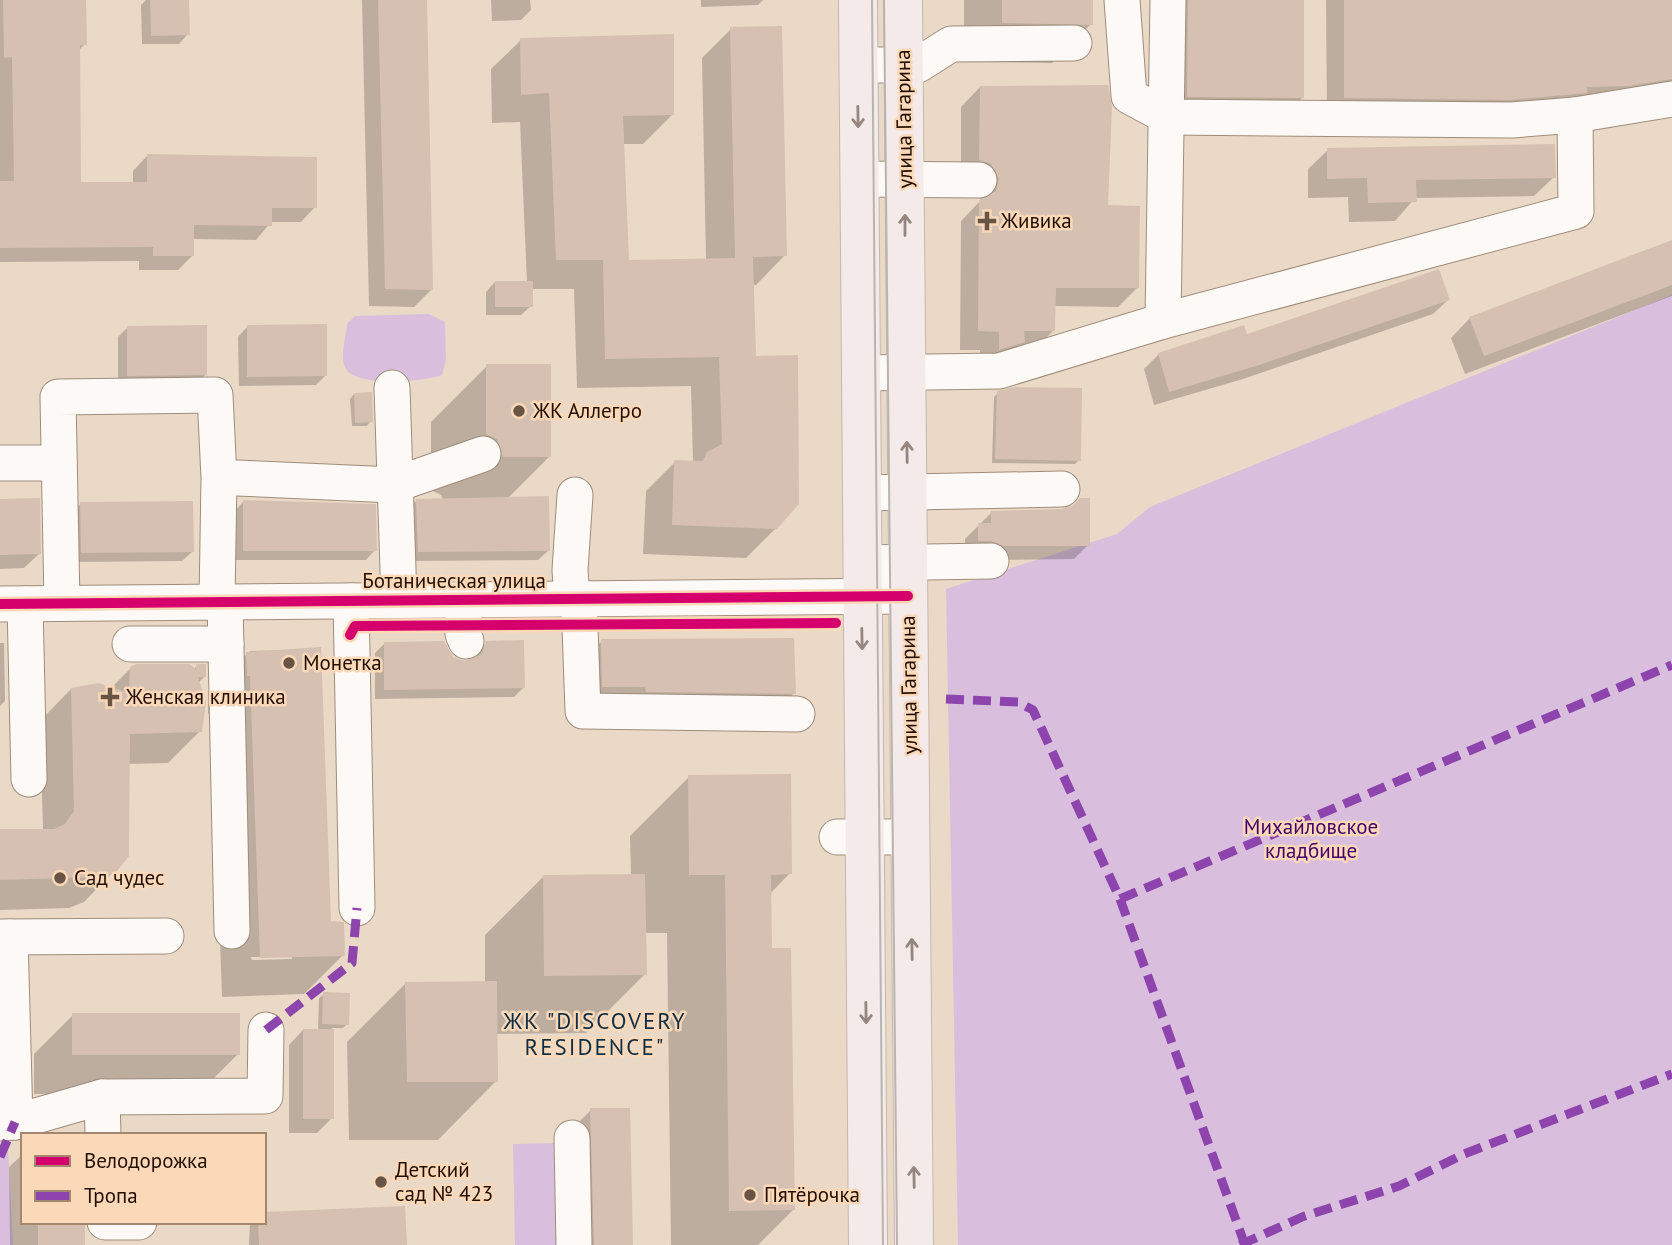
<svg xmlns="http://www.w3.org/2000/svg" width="1672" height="1245" font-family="'PT Sans',sans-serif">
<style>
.green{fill:#d9bfdd}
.shadow{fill:#0003;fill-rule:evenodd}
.building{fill:#d6c0b1}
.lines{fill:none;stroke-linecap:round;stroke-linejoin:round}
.minor-casing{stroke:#9f8d7a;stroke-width:37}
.major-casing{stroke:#c3b8af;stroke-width:40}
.minor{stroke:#fcf9f7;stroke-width:35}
.major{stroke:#f4eae9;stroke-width:38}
.tram{stroke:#b9b4ae;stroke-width:2}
.quiet{stroke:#8e44ad;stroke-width:9;stroke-dasharray:18 9;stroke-linecap:butt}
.cycleway-casing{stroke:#fad8b8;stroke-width:15}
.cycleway{stroke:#d6006c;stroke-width:10}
.oneway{stroke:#958780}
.poi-dot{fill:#685546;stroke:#fad8b8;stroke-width:2.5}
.labels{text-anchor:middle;stroke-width:5;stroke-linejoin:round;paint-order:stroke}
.street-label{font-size:21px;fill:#210e00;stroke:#fad8b8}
.poi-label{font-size:21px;fill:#210e00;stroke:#fad8b8;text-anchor:start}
.park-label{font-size:21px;fill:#43006d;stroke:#fad8b8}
.neighbourhood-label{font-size:23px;letter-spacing:2px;fill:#0d2e47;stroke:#fad8b8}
</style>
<rect width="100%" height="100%" fill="#ebd9c7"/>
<g class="green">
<path d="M1672 295V1245H958L946 589 1117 534 1150 507Z"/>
<path d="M429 314 445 322 446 360 442 375C425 382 353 388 345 367 340 357 346 336 347 324L355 316Z"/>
<path d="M558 1143 561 1245H515L513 1144Z"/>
<path d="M0 1149H8L13 1245H0Z"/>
</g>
<g class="shadow">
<path d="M0 0H85V44L78 51 80 184H133V171L147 156 315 207 301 222H271L256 240 192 239 193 255 178 270H139V261L0 262Z"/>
<path d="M146 0H188V34L179 44H142L141 5Z"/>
<path d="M362 0H425L431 290 414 307 369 306Z"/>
<path d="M491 0H530L531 10 521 20 492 21Z"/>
<path d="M701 0H763L758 5 701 7Z"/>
<path d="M964 0H1091V24L1052 63 964 62Z"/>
<path d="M1169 0H1302L1303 97 1284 116 1170 115Z"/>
<path d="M1326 0H1672V97L1327 116Z"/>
<path d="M731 29 785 255 756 285H752L754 358 776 528 746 558 643 554 646 491 675 462 693 463 691 386 577 388 574 289H531V306L521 315H486V292L495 282H527L520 122 492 123 491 69 521 40 672 115 643 144H623L627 262 706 260 702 58Z"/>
<path d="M980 87 1106 206 1137 288 1118 307 1054 306 1053 331 1034 350 980 368V350H960L961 221 981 200 971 182 961 179V107Z"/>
<path d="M1328 150 1554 177 1534 196 1415 198 1395 221 1349 222 1348 197 1308 198V169Z"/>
<path d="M1672 241V296L1465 374 1451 338 1470 318Z"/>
<path d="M1448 300 1433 314 1243 379 1154 405 1144 369 1159 354Z"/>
<path d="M247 327 326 375 316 385 239 386 238 337Z"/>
<path d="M127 328 206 374 196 384 118 385V337Z"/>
<path d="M487 366 549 457 507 499 548 551 538 560 409 561 407 510 417 500H443L441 495 431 490V422Z"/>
<path d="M998 393 1079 460 1075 464 992 463 994 397Z"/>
<path d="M354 394 371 421 367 426H352L350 399Z"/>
<path d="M0 501 39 554 24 568 0 569Z"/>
<path d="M243 502 375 550 366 560H234V512Z"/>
<path d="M81 504 192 552 182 561 72 562 71 513Z"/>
<path d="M992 512 1088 545 1074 559 989 560 965 554V539Z"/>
<path d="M602 641 794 693 775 713 583 706 582 661Z"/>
<path d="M0 643H4L5 701 0 706Z"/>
<path d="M486 643 523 688 514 697 375 699V653L384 644 464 663 475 658Z"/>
<path d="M319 649 329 923 343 955 304 994 222 997 212 714H208V693L250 651ZM292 956V959L252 960 251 957Z"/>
<path d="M197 666 205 676 198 683 200 731 168 763 128 764 116 869 84 902 69 908 0 910V831H43L40 721 71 689H110L131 668 193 670Z"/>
<path d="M689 777 790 873 769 895 770 950 793 1210 758 1245H671L667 933H644L645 974 586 1033 496 1034V1081L438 1140H349L347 1042 406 983 485 982V935L543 877 631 876 630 836Z"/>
<path d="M324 994 347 1024 343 1028H332V1118L317 1133H289V1045L303 1030 318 1031 319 998Z"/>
<path d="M73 1015 238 1054 199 1093 34 1094V1054Z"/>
<path d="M591 1110 632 1245H565L562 1139Z"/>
<path d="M23 1154V1222H82L83 1245H10L9 1167Z"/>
<path d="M250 1222H264L405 1245H249Z"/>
</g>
<g class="building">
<path d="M3 0H86L87 45H80L81 182H147V154L317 157V208H272V226L194 225V256H153V247L0 248V181H14L12 57 4 58Z"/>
<path d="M150 0H189L190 35 151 36Z"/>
<path d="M378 0H427L433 290 385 289Z"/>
<path d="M1002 0H1093V25L1002 23Z"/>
<path d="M1188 0H1304V98L1187 97Z"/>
<path d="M1344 0H1672V79L1629 86 1587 87V93L1511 100 1344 98Z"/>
<path d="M782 26 787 256 753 257 756 356 798 355 799 504 777 529 672 525 674 460 703 461 707 452 722 444 719 357 605 359 603 260H556L549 93 521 95 520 38 674 34V115L623 116 629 260 735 258 730 27Z"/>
<path d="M1108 85 1112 106 1108 205 1140 206 1139 288H1056L1055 331H1024L1025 342 999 350V332L978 331 979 200 996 191 999 179 990 163 979 160 980 86Z"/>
<path d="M1555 144 1556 178 1416 180 1417 202 1368 203 1367 178 1327 179V148Z"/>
<path d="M1672 240V285L1484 356 1469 317Z"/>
<path d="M1439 269 1450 300 1259 365 1169 392 1158 353 1244 325 1247 334Z"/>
<rect x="495" y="281" width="38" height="26"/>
<path d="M327 324V376L247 377V325Z"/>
<path d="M207 325V375L127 376V326Z"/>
<path d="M486 364H551V457H503L497 439 486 434Z"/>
<path d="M1015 387 1082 388 1081 461 995 459 997 391Z"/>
<path d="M372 392 373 422 355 423 354 393Z"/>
<path d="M549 496 550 551 418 552 416 499Z"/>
<path d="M40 498 41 554 0 555V499Z"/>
<path d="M1080 498H1090V546H1004L991 541H978V523H991V511L1062 509 1073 506Z"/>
<path d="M243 500 376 504 377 551H243Z"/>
<path d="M193 501 194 552 81 553 80 502Z"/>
<path d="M794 638 796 694 646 692 645 687H602L601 639Z"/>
<path d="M524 640 525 688 384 690V642L444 641 453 657 464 661 482 654 486 641Z"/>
<path d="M321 647 331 921 344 922 345 956 260 958 250 676H247L246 652Z"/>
<path d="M136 664H189L196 669V664H206V677H198L206 702 202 732 130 734 129 856 117 871 102 877 0 880V829H54L65 824 74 811 71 688 98 683 129 693 130 667Z"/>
<path d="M791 774 792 874 771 875 772 948H791L795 1210 729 1211 725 875H689L688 775Z"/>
<path d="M645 874 647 975 544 976 543 875Z"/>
<path d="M497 981 498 1082H407L405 982Z"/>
<path d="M323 992 350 993 349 1025 322 1024Z"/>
<rect x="72" y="1013" width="168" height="42"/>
<rect x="303" y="1029" width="31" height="90"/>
<path d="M590 1108H630L633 1245H594Z"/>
<path d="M405 1206 407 1245H259L258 1222H264V1212Z"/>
<rect x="38" y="1222" width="47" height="23"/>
</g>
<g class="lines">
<defs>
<g id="minor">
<path d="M1122 0 1129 96 1168 117 1512 120 1575 115 1672 99"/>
<path d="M858 65H918L951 44 1074 43"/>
<path d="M859 179 979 180"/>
<path d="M1163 321 1168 0"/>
<path d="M860 373 999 371 1163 321 1576 211 1575 115"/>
<path d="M392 388 399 600"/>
<path d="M0 463H59"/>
<path d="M237 478 394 485 483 454"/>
<path d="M861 493 1062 489"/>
<path d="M862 563 991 561"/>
<path d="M579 599 583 711 797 714"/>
<path d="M464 600 463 634 466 641"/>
<path d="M572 600 570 570 575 495"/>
<path d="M351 601 357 908"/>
<path d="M225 602 232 931"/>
<path d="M62 603 58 397 215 395 219 478 217 602"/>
<path d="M0 604 908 596"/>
<path d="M25 604 29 779"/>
<path d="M130 644H226"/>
<path d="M837 837H911"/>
<path d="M0 937 166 936"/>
<path d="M10 937 15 1122"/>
<path d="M102 1097 103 1135"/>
<path d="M0 1123 15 1122 102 1097 265 1096 266 1030"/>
<path d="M572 1138 574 1245"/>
<path d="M105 1222H139"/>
</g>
<g id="major">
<path d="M858 0 868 1245"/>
<path d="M903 0 914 1245"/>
</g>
</defs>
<use href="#minor" class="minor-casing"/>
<use href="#major" class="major-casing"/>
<use href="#minor" class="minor"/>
<use href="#major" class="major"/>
<g class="tram">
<path d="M872 0 883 1245"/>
<path d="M884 0 897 1245"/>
</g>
<g class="quiet">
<path d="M946 699 1018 702 1033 710 1120 899 1245 1245"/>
<path d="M1120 899 1672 665"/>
<path d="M266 1030 352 963 357 908"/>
<path d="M0 1157 15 1122"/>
<path d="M1240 1245 1302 1217 1399 1186 1464 1154 1672 1074"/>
</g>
<defs>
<g id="cycleway">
<path d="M0 604 908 596"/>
<path d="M350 635 355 626 836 623"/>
</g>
</defs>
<use href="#cycleway" class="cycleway-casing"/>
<use href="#cycleway" class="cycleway"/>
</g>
<defs><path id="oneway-shaft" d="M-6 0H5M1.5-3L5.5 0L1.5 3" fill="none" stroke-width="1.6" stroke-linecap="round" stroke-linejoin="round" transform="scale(1.75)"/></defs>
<g class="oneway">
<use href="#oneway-shaft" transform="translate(858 117) rotate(89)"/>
<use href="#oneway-shaft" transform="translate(905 225) rotate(-90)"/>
<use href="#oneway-shaft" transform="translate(907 452) rotate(-91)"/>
<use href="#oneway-shaft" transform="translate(862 639) rotate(89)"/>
<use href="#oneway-shaft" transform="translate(912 949) rotate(-91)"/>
<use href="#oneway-shaft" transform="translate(866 1013) rotate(89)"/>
<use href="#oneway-shaft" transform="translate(914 1177) rotate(-91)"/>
</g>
<g class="poi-dot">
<path d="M983.5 210.5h7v7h7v7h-7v7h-7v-7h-7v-7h7z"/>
<circle cx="519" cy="411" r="7"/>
<circle cx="289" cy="663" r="7"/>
<path d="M106.5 686.5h7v7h7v7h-7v7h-7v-7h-7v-7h7z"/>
<circle cx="60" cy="878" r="7"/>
<circle cx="381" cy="1182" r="7"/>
<circle cx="750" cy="1195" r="7"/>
</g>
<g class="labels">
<g class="street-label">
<text transform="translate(904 119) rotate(-91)" y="7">улица Гагарина</text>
<text x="454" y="588">Ботаническая улица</text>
<text transform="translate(909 685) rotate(-91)" y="7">улица Гагарина</text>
</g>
<g class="poi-label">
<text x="1001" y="228">Живика</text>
<text x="533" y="418">ЖК Аллегро</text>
<text x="303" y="670">Монетка</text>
<text x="126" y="704">Женская клиника</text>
<text x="74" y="885">Сад чудес</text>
<text x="395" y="1177">Детский<tspan x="395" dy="24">сад № 423</tspan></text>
<text x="764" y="1202">Пятёрочка</text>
</g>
<g class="park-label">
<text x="1311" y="834">Михайловское<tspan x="1311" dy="24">кладбище</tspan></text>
</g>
<g class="neighbourhood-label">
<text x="595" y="1029">ЖК "DISCOVERY<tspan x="595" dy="26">RESIDENCE"</tspan></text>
</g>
</g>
<rect x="21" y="1133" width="245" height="91" fill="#fad8b8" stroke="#a3876e" stroke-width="2"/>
<rect x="35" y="1156" width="35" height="10" fill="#d6006c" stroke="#a3876e" stroke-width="2"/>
<text x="84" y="1168" font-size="21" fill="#210e00">Велодорожка</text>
<rect x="35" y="1191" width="35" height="10" fill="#8e44ad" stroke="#a3876e" stroke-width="2"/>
<text x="84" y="1203" font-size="21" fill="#210e00">Тропа</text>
</svg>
